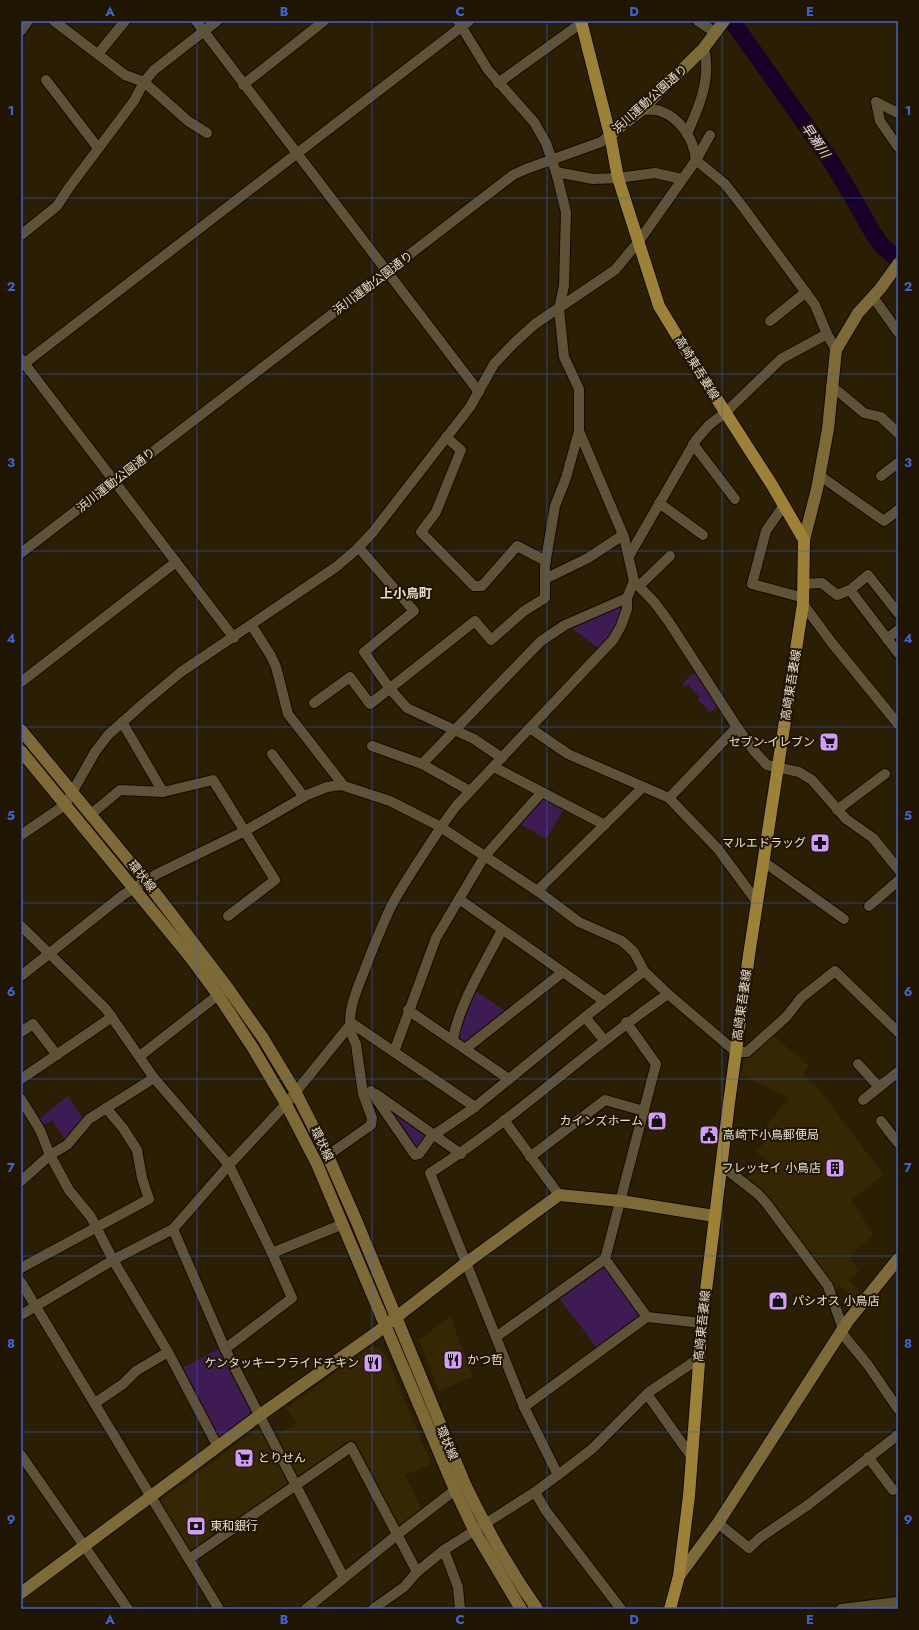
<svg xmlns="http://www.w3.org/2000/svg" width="919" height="1630" font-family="Jost,'Noto Sans JP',sans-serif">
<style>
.built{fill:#342701}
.green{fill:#3e1c53}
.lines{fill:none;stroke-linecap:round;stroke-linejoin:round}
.river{stroke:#180028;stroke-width:17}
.street-casing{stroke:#120900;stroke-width:12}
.secondary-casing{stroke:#120900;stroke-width:14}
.primary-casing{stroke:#120900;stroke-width:14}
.street{stroke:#5e5336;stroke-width:10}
.secondary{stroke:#7d6a37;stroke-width:12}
.primary{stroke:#9c8137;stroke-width:12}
.grid{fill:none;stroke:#3b64d7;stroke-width:1;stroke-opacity:0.55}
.labels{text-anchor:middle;stroke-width:4;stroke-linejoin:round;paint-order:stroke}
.street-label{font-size:12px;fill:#e6dfcf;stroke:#201600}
.poi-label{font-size:12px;fill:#e6dfcf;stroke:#201600;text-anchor:end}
.water-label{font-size:13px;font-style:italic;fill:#e8ddf1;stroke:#201600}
.neighbourhood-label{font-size:13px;font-weight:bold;fill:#e6dfcf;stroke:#201600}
.neatline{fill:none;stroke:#3b64d7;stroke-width:1.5}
.grid-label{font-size:13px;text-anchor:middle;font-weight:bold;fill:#3b64d7}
</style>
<rect width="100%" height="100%" fill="#2a1f03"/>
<g class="built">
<path d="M771 1034 809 1066 803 1074 821 1092 884 1175 851 1200 874 1235 849 1257 859 1272 849 1280 862 1293 856 1303 840 1285 833 1291 746 1178 756 1171 772 1164 756 1152 771 1134 766 1126 789 1098 741 1075 745 1056Z"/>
<path d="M450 1316 473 1377 439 1391 419 1340Z"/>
<path d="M372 1346 380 1349 386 1355 431 1464 405 1475 422 1511 399 1530 355 1445 347 1443 301 1477 296 1475 276 1437 296 1423 286 1408Z"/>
<path d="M257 1429H263L288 1480 287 1486 194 1553 188 1551 160 1504 162 1499Z"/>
</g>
<g class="green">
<path d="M620 605 623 608C618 623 611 637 600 649L571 628Z"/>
<path d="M695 672 718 707 710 712 698 700 700 697 688 685 685 687 682 684Z"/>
<path d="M545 796 565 807 546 839 519 823Z"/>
<path d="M477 992 505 1011V1015L465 1044 458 1039 456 1034 473 993Z"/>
<path d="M68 1096 84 1120 66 1141 52 1120 42 1126 38 1120Z"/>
<path d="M385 1103 427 1133V1136L418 1150 414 1149Z"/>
<path d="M601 1266 606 1267 640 1312 639 1318 597 1348 559 1298Z"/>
<path d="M220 1348 251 1407 250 1414 220 1437 215 1435 180 1369Z"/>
</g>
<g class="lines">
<path class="river" d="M732 21 827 155 848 189 873 233 883 247 898 259"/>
<defs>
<g id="street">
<path d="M54 21 125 75 144 82 188 121 207 133"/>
<path d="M196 21 479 392"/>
<path d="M458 21 488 70 534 122 546 143 556 172 566 212 564 286 559 309 564 357 579 389V431L624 537 634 581 655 603 669 622 737 727 754 751 767 765 799 772 812 780 846 819 873 838 898 869"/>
<path d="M698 21 716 33"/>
<path d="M21 31 28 21"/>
<path d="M98 54 125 21"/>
<path d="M46 80 98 148"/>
<path d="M498 83 584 21"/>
<path d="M243 85 324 21"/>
<path d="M876 102 880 121 898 147"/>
<path d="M876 102 898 113"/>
<path d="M641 110C647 110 654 109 660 111 681 118 694 140 696 160L725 184 743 207 815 305 827 334 836 350"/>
<path d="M687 134C697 110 708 88 706 62 706 57 706 53 703 49"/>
<path d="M556 172 593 179 618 178 655 173 682 179"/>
<path d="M21 235 57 206 68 189 134 101 144 82 154 70 217 21"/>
<path d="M873 297 898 332"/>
<path d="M770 321 806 292"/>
<path d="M21 359 234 638"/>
<path d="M21 366 469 21"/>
<path d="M831 387 839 392 864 413 881 417 898 433"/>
<path d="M446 437 461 450 436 512 421 532 474 586H482L517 546 546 561"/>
<path d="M693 444 735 499"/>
<path d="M819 475 884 521 898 510"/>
<path d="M881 476 898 463"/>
<path d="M659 503 703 535"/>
<path d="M784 505 766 531 752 584 804 598"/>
<path d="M359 548 414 611 364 652 390 689 407 708 474 739 502 758"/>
<path d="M21 553 513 175 526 169 601 142 610 135"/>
<path d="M629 556 696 440 709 425 726 412 781 359 827 334"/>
<path d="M545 579 588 558 623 535"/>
<path d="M805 584 822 583 837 595 850 590 868 575 898 613"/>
<path d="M639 586 670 556"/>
<path d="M850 590 898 653"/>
<path d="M803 604 832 643 898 724"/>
<path d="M252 626 271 656 276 667 288 714 344 786"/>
<path d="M887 639 898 630"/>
<path d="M21 682 176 562"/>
<path d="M314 703 350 677 370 704 475 621 491 640 524 611 545 598V565L555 506 566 478 579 431"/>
<path d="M122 722 163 792"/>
<path d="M530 728 568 754 669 798 718 849 757 902"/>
<path d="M372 746 422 764 470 791"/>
<path d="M272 754 304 797"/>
<path d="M422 764 541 641 565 625 627 598"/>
<path d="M494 767 605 825"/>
<path d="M669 798 737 727"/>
<path d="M96 810 120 790 163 792 213 780 275 880 228 916"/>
<path d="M837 810 885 774"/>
<path d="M21 835 65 805 95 752 108 735 145 702 181 672 336 567 356 550 373 532 470 407 494 364 514 343 535 324 615 270 639 241 696 160 710 135"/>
<path d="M764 862 844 919"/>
<path d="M537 891 642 788"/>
<path d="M459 899 604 1001"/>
<path d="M869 906 898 881"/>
<path d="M21 926 106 1009 154 1078 229 1165 272 1253 292 1298 225 1349"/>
<path d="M21 976 123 895 157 874 245 831 307 795 327 787 341 785 390 801 439 826 539 892 579 922 622 941 634 952 644 971 668 994 736 1052H747L786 1017 801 998 835 971 898 1032"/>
<path d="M408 1010 509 1079"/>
<path d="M585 1017 604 1040"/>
<path d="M350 1022 475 1107"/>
<path d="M21 1032 33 1024 57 1055"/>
<path d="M453 1039C460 1002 485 963 502 930"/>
<path d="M465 1049 563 972"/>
<path d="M394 1052 436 938 484 857 542 792"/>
<path d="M140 1056 218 995"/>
<path d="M858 1064 879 1087"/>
<path d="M21 1079 112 1017"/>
<path d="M371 1091 415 1155 419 1154 431 1137 475 1107 585 1017 644 971"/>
<path d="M376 1094 461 1154"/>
<path d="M21 1099 40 1130 50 1155 69 1190 91 1217 113 1260 168 1352 218 1447"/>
<path d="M863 1100 898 1072"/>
<path d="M504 1120 559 1195"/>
<path d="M881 1121 898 1143"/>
<path d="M327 1154 334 1151 371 1125 372 1118 363 1094 356 1044C342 1020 356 992 365 969 372 950 380 931 388 913 394 899 403 886 411 873 426 850 440 827 457 805L613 640 621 626 627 609V598L634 581"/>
<path d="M530 1157 605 1100 644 1111"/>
<path d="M721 1165 758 1194 767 1204 828 1286 843 1329"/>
<path d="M21 1181 50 1155 67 1145 89 1119 154 1078"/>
<path d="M173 1229 225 1349 344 1578"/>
<path d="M272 1253 343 1224"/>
<path d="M605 1259 647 1317"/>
<path d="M21 1268 149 1199 142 1178 137 1150 123 1128 106 1108"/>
<path d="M21 1282 219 1609"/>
<path d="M21 1315 113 1260 173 1229 229 1165 286 1104 350 1025"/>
<path d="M841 1332 868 1365 898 1409"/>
<path d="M496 1337 605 1259 656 1064 626 1022"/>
<path d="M647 1394 691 1456"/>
<path d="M95 1403 123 1384 136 1371 168 1352"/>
<path d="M524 1407 647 1317 702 1323"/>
<path d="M21 1455 128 1609"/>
<path d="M868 1457 893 1490"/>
<path d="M558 1475 524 1407 430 1173C514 1120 586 1050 668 994"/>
<path d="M535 1492 546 1511 621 1609"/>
<path d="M718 1523 749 1548 761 1537 808 1505 898 1435"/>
<path d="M444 1550 458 1587 460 1609"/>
<path d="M189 1559 351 1447 417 1572"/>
<path d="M306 1609 398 1534 455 1490"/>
<path d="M373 1609 404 1587 417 1572 444 1550 535 1492 558 1475 592 1449 649 1392 698 1359"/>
<path d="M841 1609 898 1602"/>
</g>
<g id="secondary">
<path d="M610 135 641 110 703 49 724 21"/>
<path d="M804 540 817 489 828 429 836 350 858 313 880 289 898 264"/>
<path d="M21 730 156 894 227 987 263 1038 295 1091 327 1154 356 1220 465 1484C486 1528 509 1569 537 1609"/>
<path d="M21 751 190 957 218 995 253 1048 286 1104 317 1164 455 1490 474 1530 521 1609"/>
<path d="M679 1576 718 1523 848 1321 898 1259"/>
<path d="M21 1593 260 1415 376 1333 466 1263 559 1195 621 1201 714 1216"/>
</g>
<path id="primary" d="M581 21 610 135 618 178 659 306 688 354 772 485 804 540 803 604 749 955 729 1103 702 1323 689 1496 679 1576 670 1609"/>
</defs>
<use href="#street" class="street-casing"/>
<use href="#secondary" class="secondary-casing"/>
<use href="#primary" class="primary-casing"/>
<use href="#street" class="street"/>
<use href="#secondary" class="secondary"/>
<use href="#primary" class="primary"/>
</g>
<path class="grid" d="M197 21V1609M372 21V1609M547 21V1609M722 21V1609M21 198H898M21 374H898M21 551H898M21 727H898M21 903H898M21 1079H898M21 1256H898M21 1432H898"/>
<defs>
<symbol id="supermarket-square" viewBox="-11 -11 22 22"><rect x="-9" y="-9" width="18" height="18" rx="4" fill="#d39cfc" stroke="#201600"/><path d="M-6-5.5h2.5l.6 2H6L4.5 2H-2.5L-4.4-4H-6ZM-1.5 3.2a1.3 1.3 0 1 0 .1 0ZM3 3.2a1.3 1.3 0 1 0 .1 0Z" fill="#111"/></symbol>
<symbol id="pharmacy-square" viewBox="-11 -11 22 22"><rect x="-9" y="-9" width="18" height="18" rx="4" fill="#d39cfc" stroke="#201600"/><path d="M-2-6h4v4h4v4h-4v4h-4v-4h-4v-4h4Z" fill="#111"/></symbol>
<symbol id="shop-square" viewBox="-11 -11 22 22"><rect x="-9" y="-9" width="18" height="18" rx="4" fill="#d39cfc" stroke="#201600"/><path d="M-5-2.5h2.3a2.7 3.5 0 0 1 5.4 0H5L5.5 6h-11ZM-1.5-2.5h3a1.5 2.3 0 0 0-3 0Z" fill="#111"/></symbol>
<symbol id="civic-square" viewBox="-11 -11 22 22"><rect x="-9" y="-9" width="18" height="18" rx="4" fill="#d39cfc" stroke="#201600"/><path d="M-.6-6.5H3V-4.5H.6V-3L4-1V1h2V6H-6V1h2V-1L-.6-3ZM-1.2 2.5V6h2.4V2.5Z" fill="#111"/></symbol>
<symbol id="building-square" viewBox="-11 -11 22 22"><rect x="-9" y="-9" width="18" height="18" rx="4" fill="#d39cfc" stroke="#201600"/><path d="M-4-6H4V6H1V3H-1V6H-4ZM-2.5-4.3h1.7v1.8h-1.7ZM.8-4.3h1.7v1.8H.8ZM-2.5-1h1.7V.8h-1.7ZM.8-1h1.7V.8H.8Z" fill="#111"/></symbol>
<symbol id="restaurant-square" viewBox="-11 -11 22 22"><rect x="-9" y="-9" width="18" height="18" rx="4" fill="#d39cfc" stroke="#201600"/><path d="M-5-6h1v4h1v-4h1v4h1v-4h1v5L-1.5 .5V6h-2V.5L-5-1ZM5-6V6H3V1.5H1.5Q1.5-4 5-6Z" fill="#111"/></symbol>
<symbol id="bank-square" viewBox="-11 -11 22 22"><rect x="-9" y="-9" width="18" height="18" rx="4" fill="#d39cfc" stroke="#201600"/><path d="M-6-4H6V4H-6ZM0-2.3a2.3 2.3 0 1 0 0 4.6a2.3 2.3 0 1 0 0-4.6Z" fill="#111"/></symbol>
</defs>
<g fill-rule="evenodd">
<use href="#supermarket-square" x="818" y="731" width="22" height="22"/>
<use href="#pharmacy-square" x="809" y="832" width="22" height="22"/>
<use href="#shop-square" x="646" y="1110" width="22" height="22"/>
<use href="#civic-square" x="698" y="1124" width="22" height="22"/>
<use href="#building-square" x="824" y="1157" width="22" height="22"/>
<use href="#shop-square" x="767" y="1290" width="22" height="22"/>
<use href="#restaurant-square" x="442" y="1349" width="22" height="22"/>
<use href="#restaurant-square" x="362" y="1352" width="22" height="22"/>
<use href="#supermarket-square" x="233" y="1447" width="22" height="22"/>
<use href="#bank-square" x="185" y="1515" width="22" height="22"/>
</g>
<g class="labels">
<g class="street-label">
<text transform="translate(650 99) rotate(-42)" y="4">浜川運動公園通り</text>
<text transform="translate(373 283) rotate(-37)" y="4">浜川運動公園通り</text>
<text transform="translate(697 368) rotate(58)" y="4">高崎東吾妻線</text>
<text transform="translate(116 480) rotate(-38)" y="4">浜川運動公園通り</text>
<text transform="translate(791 685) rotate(-81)" y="4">高崎東吾妻線</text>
<text transform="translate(142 876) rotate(51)" y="4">環状線</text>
<text transform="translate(742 1005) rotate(-82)" y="4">高崎東吾妻線</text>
<text transform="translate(322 1144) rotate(64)" y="4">環状線</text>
<text transform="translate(702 1326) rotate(-84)" y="4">高崎東吾妻線</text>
<text transform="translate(447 1443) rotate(67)" y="4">環状線</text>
</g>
<g class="poi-label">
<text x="815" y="746">セブン-イレブン</text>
<text x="806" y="847">マルエドラッグ</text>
<text x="643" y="1125">カインズホーム</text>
<text x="723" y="1139" text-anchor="start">高崎下小鳥郵便局</text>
<text x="821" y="1172">フレッセイ 小鳥店</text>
<text x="792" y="1305" text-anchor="start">パシオス 小鳥店</text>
<text x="467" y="1364" text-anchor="start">かつ哲</text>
<text x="359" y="1367">ケンタッキーフライドチキン</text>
<text x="258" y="1462" text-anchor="start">とりせん</text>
<text x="210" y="1530" text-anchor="start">東和銀行</text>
</g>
<g class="water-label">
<text transform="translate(816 140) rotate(55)" y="5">早瀬川</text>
</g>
<g class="neighbourhood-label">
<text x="406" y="598">上小鳥町</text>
</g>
</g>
<rect width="919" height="1630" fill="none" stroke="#201600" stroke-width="44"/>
<rect x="22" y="22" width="875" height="1586" class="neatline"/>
<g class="grid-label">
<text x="110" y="16">A</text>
<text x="284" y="16">B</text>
<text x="460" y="16">C</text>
<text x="634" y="16">D</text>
<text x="810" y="16">E</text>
<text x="11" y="115">1</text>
<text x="908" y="115">1</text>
<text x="11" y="291">2</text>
<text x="908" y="291">2</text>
<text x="11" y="467">3</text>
<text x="908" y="467">3</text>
<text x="11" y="643">4</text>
<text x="908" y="643">4</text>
<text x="11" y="820">5</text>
<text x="908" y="820">5</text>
<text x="11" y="996">6</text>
<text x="908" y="996">6</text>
<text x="11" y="1172">7</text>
<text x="908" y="1172">7</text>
<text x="11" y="1348">8</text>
<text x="908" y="1348">8</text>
<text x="11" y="1524">9</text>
<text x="908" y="1524">9</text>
<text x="110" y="1624">A</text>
<text x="284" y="1624">B</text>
<text x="460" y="1624">C</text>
<text x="634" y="1624">D</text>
<text x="810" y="1624">E</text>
</g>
</svg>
